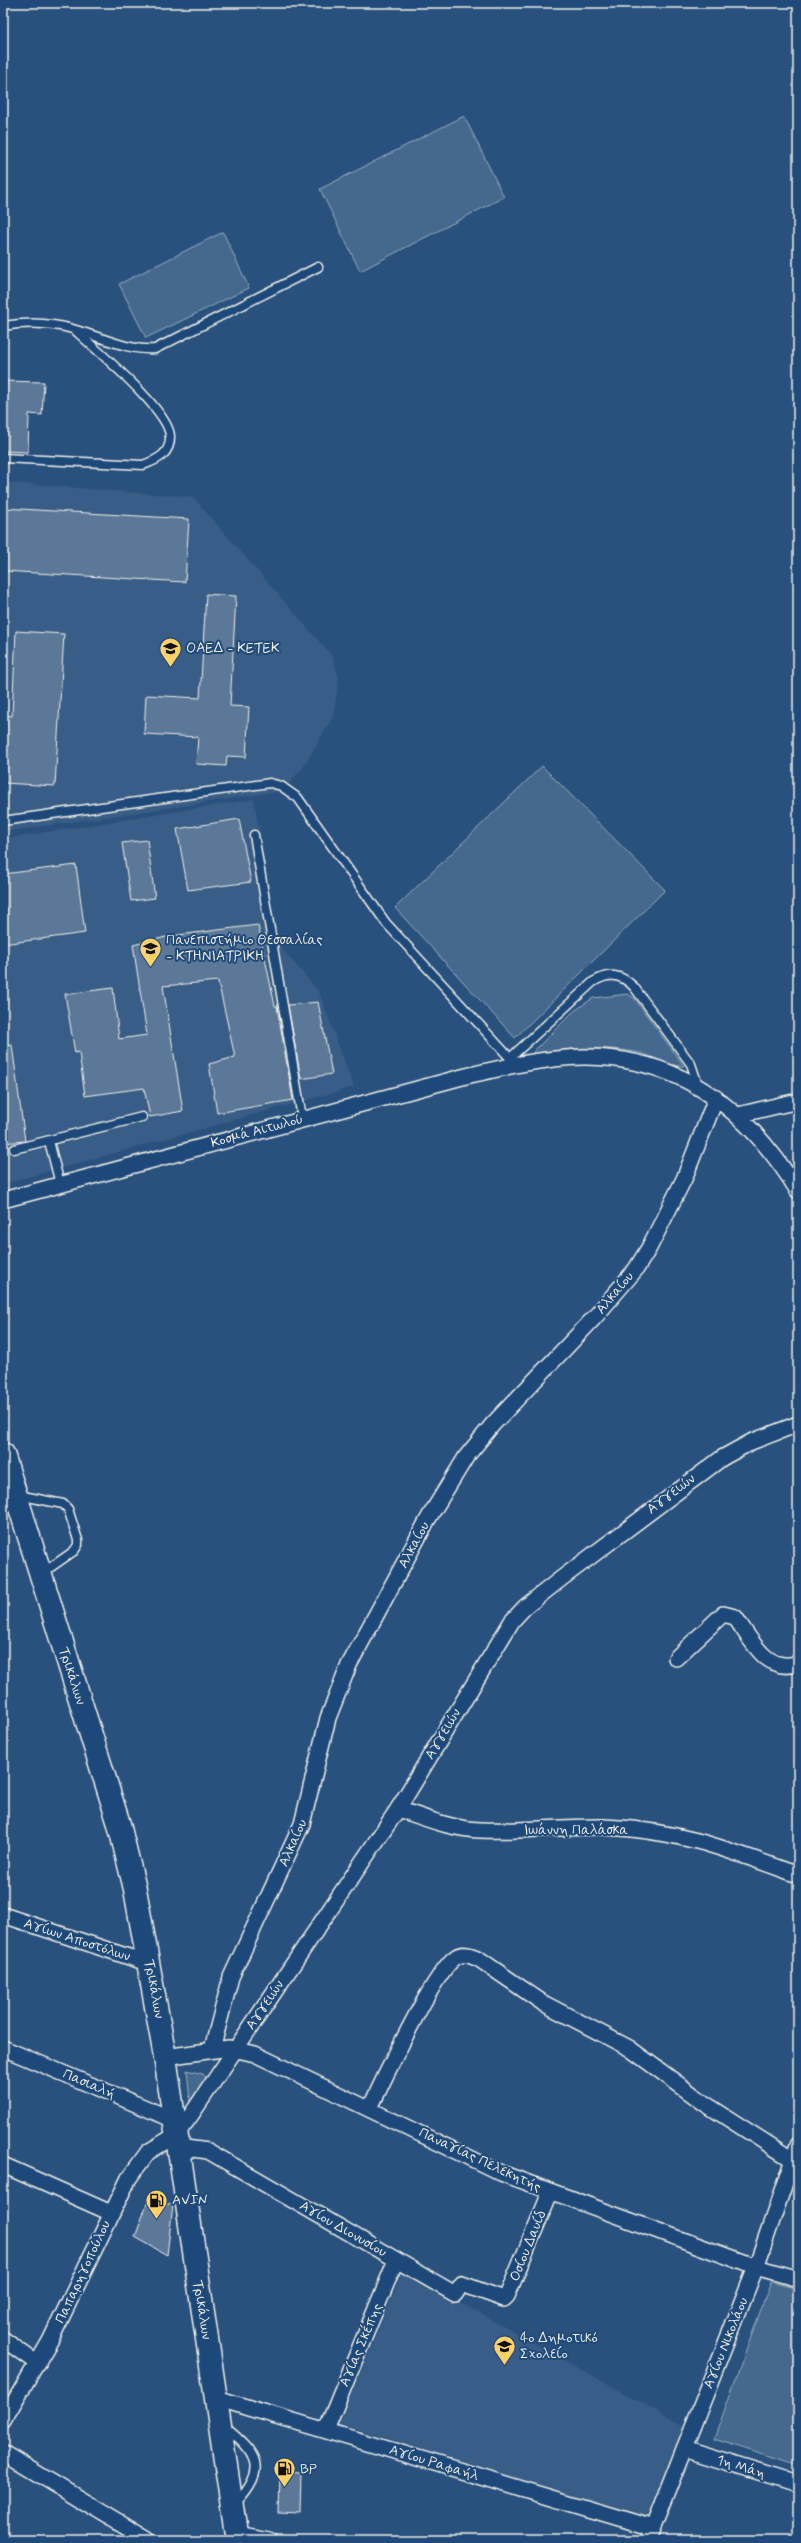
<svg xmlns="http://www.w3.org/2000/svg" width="801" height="2543" font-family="Mynerve,sans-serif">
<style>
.built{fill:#375d86}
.green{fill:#45688e;stroke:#9cacbb}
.building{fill:#5b7899;stroke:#f4f1e8}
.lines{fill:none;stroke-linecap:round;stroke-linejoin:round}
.service-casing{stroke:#f4f1e8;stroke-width:11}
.minor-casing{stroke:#f4f1e8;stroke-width:18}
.secondary-casing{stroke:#f4f1e8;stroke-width:25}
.service{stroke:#1f4a7a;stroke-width:8}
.minor{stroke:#1f4a7a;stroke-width:15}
.secondary{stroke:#1f4a7a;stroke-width:22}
.labels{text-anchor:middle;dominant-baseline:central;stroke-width:4;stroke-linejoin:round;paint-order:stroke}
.poi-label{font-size:14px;fill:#f4f1e8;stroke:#1f4a7a;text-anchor:start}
.street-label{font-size:14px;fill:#f4f1e8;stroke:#1f4a7a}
</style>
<rect width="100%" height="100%" fill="#28517e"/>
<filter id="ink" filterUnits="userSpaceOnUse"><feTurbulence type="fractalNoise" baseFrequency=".025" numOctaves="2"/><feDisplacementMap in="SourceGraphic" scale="8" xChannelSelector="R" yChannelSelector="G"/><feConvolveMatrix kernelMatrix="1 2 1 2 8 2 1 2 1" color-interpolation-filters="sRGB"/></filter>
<g filter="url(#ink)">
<g class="built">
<path d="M3,482L193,497L333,657L339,679L333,717L304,766L283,791L3,832Z"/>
<path d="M254,799L278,944L319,992L354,1087L3,1184V839Z"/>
<path d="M403,2271L684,2426L648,2518L339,2424Z"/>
</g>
<g class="green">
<path d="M464,116L504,197L360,271L320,189Z"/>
<path d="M223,232L249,288L146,338L119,284Z"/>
<path d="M542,766L665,890L515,1038L395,908Z"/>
<path d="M628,994L634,998L684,1066C675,1068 650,1056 640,1053C607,1046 567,1047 534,1054L533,1052L573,1012L593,998Z"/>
<path d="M187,2070L203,2074L207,2079L190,2101Z"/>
<path d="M771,2282L798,2289V2466L714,2439Z"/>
</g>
<g class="building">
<path d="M3,381L44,382L42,415L29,414L28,452L3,451Z"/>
<path d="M3,508L189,519L185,582L3,571Z"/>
<path d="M206,594L236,596L230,706L249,707L246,757L227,756L226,766L196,764L198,737L144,734L146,695L200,698Z"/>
<path d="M16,631L64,634L55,786L3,783V715L12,716Z"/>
<path d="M239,819L251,882L188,890L177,829Z"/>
<path d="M147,840L155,898L131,901L122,843Z"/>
<path d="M76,865L85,933L3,944V874Z"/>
<path d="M258,925L275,1006H277L293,1100L217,1113L209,1064L235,1057L218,981L163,986L183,1111L150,1117L144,1088L85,1096L79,1052L75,1053L65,994L113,988L119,1039L147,1035L133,945L170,936Z"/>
<path d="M318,1002L332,1074L301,1079L288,1005Z"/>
<path d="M12,1045L25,1141L3,1143V1046Z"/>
<path d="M148,2201L173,2205L167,2255L135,2237Z"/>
<path d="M280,2471L301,2472L300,2514L279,2513Z"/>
</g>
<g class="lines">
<defs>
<g id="service">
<path d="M3,326C27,322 53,323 76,330C101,337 129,351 155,349L318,267"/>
<path d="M3,458L143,465C157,460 171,454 170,436C169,410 96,350 76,331"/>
<path d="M3,821L270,783L281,786L298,798L386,923L510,1058"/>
<path d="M254,835L302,1118"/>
<path d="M511,1062L510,1058L593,982C609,972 621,974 634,987L691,1064L699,1088"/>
<path d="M49,1141L60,1184"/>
<path d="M14,1149L142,1117"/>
<path d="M18,1495L63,1504L68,1509L78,1540V1545L74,1551L41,1574"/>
<path d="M224,2426C258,2454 269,2468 235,2504"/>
</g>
<g id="minor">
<path d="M738,1115L798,1101"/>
<path d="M3,1200L466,1076C505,1067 543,1058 583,1057C680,1056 749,1111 798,1191"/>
<path d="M676,1658L723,1614L735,1617C750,1638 767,1675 798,1663"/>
<path d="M398,1809C425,1818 451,1829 480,1830C521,1832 563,1826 604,1827C679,1830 729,1850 798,1875"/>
<path d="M3,1915L150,1964"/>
<path d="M3,2048L174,2120"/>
<path d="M212,2049L231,1977L302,1824L328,1718L349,1665L428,1519L466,1457L493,1424L594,1318L636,1269L649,1248L684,1179L716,1098"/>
<path d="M165,2057L229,2048L255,2054L501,2173L756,2267L798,2279"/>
<path d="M370,2108C384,2079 434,1971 456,1957C463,1952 472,1956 479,1959L543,2003L629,2048L704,2103L793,2160"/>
<path d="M178,2147L208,2151L455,2294L462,2284L504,2299L507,2296L550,2193"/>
<path d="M3,2165L111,2213"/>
<path d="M3,2339L38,2364"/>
<path d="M216,2398L653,2528"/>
<path d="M3,2421L50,2341L129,2178L148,2152L176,2135L189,2118L398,1809L512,1621L525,1607L562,1578L722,1458L751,1442L798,1424"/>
<path d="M326,2430L396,2260"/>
<path d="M684,2449L798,2484"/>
<path d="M3,2453L148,2540"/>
<path d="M236,2534L269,2540"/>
<path d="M648,2540L756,2267L798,2145"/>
</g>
<path id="secondary" d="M3,1454L119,1824L135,1889L165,2057L237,2540"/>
</defs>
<use href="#service" class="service-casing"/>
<use href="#minor" class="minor-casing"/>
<use href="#secondary" class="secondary-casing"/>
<use href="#service" class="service"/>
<use href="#minor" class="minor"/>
<use href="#secondary" class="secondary"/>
</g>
</g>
<defs>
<symbol id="school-pin" viewBox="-11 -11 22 30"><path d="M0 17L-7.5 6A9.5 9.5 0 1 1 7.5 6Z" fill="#ffd166" stroke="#1f4a7a"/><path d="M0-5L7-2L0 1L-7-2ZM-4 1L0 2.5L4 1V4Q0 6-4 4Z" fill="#111"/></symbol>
<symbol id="university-pin" viewBox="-11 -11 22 30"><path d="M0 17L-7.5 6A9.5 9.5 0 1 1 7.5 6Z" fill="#ffd166" stroke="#1f4a7a"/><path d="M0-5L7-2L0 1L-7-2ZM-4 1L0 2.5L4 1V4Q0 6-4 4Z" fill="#111"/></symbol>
<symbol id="fuel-pin" viewBox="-11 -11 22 30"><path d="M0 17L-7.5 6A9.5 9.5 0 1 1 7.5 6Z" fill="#ffd166" stroke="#1f4a7a"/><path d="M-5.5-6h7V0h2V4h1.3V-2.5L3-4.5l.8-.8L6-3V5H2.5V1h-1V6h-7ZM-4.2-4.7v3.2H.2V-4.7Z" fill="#111"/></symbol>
</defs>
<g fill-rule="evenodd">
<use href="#school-pin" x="158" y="636" width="25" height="34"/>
<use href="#university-pin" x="138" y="936" width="25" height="34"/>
<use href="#fuel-pin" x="144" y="2188" width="25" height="34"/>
<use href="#school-pin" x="492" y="2334" width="25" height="34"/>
<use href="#fuel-pin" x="272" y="2456" width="25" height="34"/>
</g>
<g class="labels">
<g class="poi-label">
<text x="186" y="648">ΟΑΕΔ - ΚΕΤΕΚ</text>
<text x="166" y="940">Πανεπιστήμιο Θεσσαλίας<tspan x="166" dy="16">- ΚΤΗΝΙΑΤΡΙΚΗ</tspan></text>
<text x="172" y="2200">AVIN</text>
<text x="520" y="2338">4ο Δημοτικό<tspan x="520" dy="16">Σχολείο</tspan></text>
<text x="300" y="2469">BP</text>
</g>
<g class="street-label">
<text transform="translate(257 1131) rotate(-15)">Κοσμά Αιτωλού</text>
<text transform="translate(615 1293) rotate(-50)">Αλκαίου</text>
<text transform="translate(671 1494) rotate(-37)">Αγγειών</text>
<text transform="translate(414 1545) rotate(-62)">Αλκαίου</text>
<text transform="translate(72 1676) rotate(72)">Τρικάλων</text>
<text transform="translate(443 1734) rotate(-59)">Αγγειών</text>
<text x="576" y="1830">Ιωάννη Παλάσκα</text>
<text transform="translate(293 1843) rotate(-66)">Αλκαίου</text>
<text transform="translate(77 1940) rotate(18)">Αγίων Αποστόλων</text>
<text transform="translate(154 1989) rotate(80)">Τρικάλων</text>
<text transform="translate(265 2005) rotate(-56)">Αγγειών</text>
<text transform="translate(89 2084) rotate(23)">Πασιαλή</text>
<text transform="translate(480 2160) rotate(25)">Παναγίας Πελεκητής</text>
<text transform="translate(343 2229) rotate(30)">Αγίου Διονυσίου</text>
<text transform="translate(528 2246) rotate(-68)">Οσίου Δαυίδ</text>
<text transform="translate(83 2272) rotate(-65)">Παπαρηγοπούλου</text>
<text transform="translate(202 2310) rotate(81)">Τρικάλων</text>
<text transform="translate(726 2343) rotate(-68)">Αγίου Νικολάου</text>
<text transform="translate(361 2345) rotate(-67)">Αγίας Σκέπης</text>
<text transform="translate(434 2463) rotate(17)">Αγίου Ραφαήλ</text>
<text transform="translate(741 2467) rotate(17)">1η Μάη</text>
</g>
</g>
<rect width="801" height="2543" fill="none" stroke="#1f4a7a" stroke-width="16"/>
<rect x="8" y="8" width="785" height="2527" fill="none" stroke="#f4f1e8" stroke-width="1.5" filter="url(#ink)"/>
</svg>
